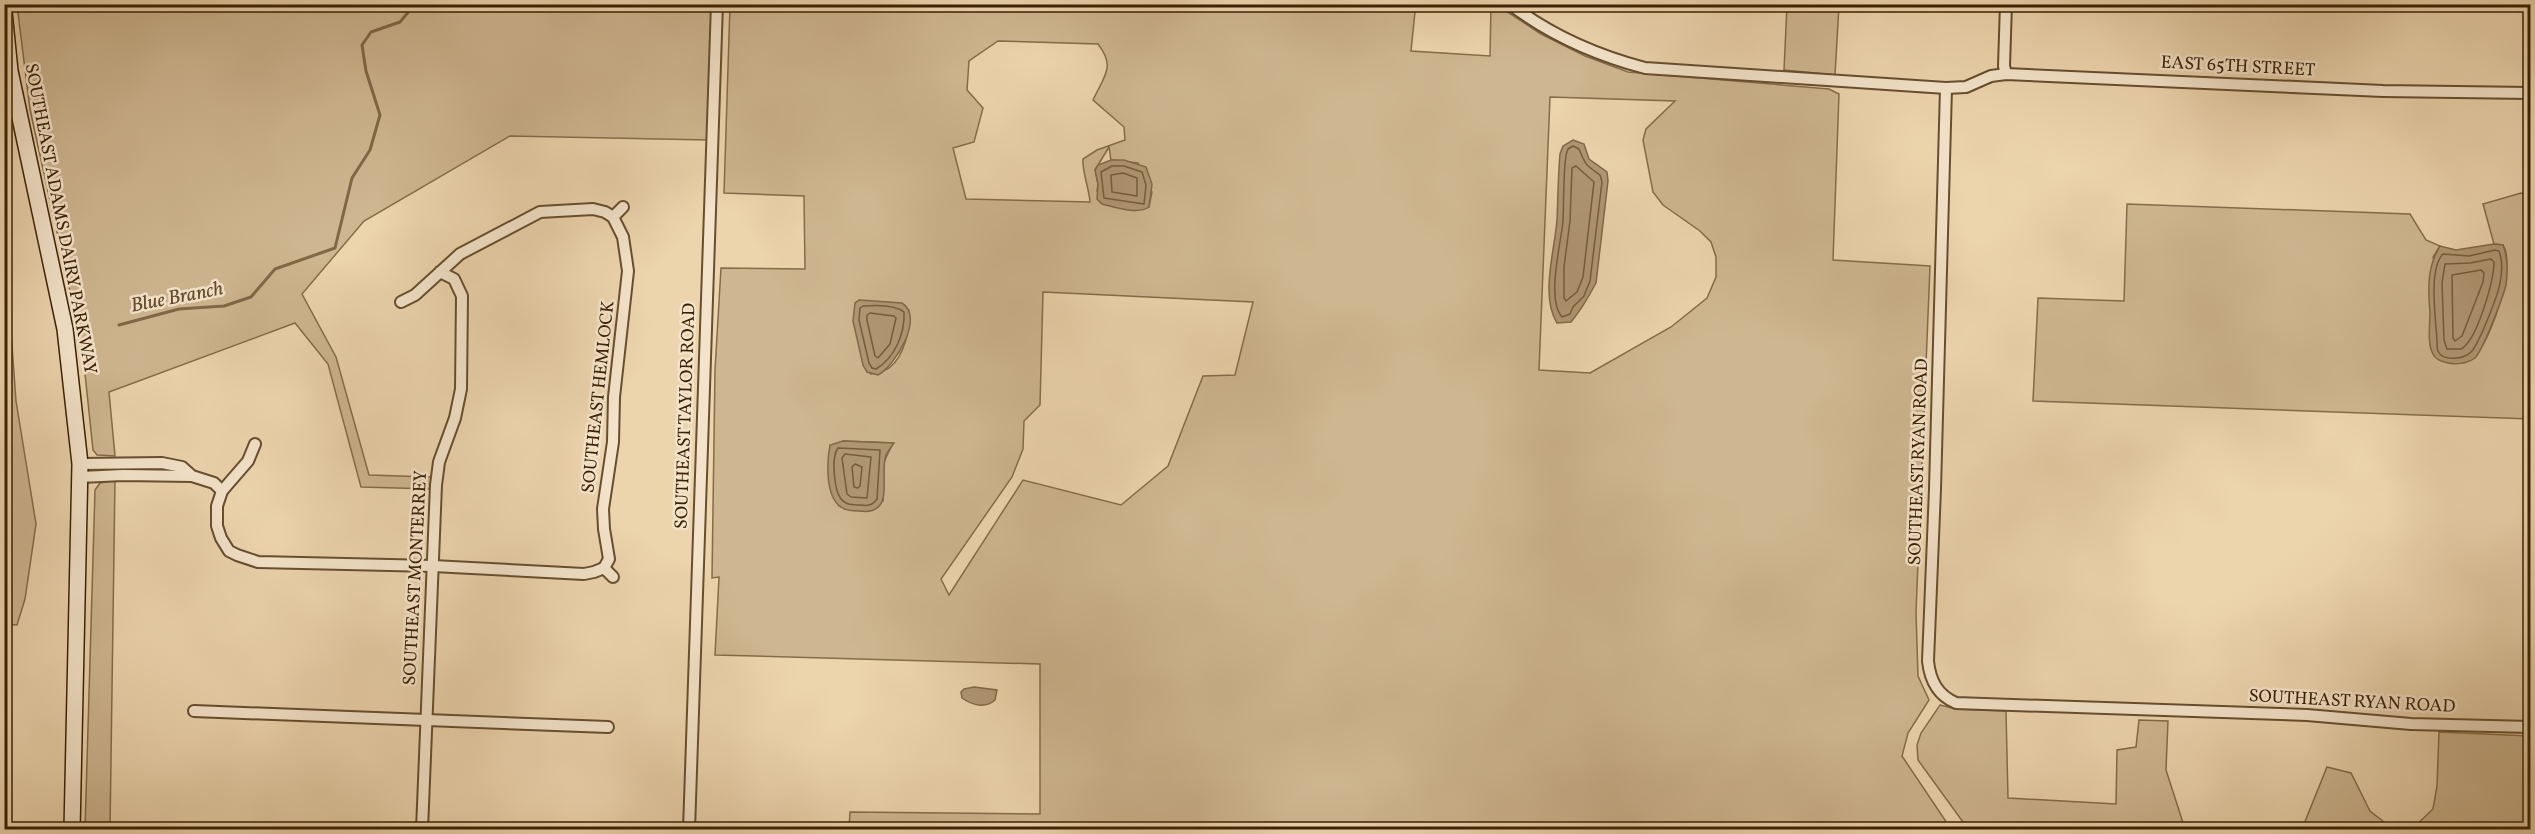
<svg xmlns="http://www.w3.org/2000/svg" width="2535" height="834" font-family="Vollkorn,serif">
<style>
.green{fill:#ceb690;stroke:#846c4a;stroke-width:1.5;fill-rule:evenodd}
.water{fill:#b09774;stroke:#816847;stroke-width:1.5}
.lines{fill:none;stroke-linecap:round;stroke-linejoin:round}
.shore{stroke:#765c3c;stroke-width:1.5}
.stream{stroke:#816847;stroke-width:3}
.minor-casing{stroke:#674e2e;stroke-width:14}
.secondary-casing{stroke:#3b2104;stroke-width:18}
.minor{stroke:#f3e3ca;stroke-width:10}
.secondary{stroke:#f3e3ca;stroke-width:15}
.labels{text-anchor:middle;dominant-baseline:central;stroke-width:5;stroke-linejoin:round;paint-order:stroke}
.street-label{font-size:18px;fill:#3b2104;stroke:#f3e3ca}
.water-label{font-size:20px;font-style:italic;fill:#644a2b;stroke:#f3e3ca}
</style>
<rect width="100%" height="100%" fill="#ecd4ad"/>
<filter id="stains"><feTurbulence type="fractalNoise" baseFrequency=".00333" numOctaves="4"/><feColorMatrix values="0 0 0 0 .2 0 0 0 0 .09 0 0 0 0 .02 0 0 0 .5 -.17"/></filter>
<radialGradient id="worn" r=".72"><stop offset=".6" stop-color="#630" stop-opacity="0"/><stop offset="1" stop-color="#630" stop-opacity=".3"/></radialGradient>
<g class="green">
<path d="M958,4L1424,5L1415,12L1411,51L1490,56L1491,5H1497L1541,34L1585,56L1628,72L1829,89L1839,94L1833,260L1930,266L1916,612L1918,676L1929,700L1908,733L1902,756L1951,829H849L850,812L1040,814V664L715,655L719,577L712,578L715,370L721,268L805,269L804,196L724,193L730,5ZM998,41L1098,44C1116,67 1104,76 1093,100L1124,127L1125,140L1097,150L1083,159C1082,173 1089,187 1090,202L966,199L953,148L974,142L983,108L967,90L969,61ZM1550,97L1675,101L1646,129L1643,140L1653,192L1663,205L1700,231L1711,242L1716,257V277L1707,298L1671,327L1590,373L1539,370ZM1109,147L1111,160L1138,163L1152,192L1149,207L1135,210L1111,206L1097,191L1098,184L1095,170ZM1043,292L1253,302L1235,375L1203,376L1168,466L1121,505L1023,480L949,595L941,579L1012,477L1023,449L1024,421L1040,405ZM909,311C911,328 904,357 889,368C884,371 876,372 871,374L863,365ZM843,441L893,443L884,462L883,501L839,506L832,493Z"/>
<path d="M17,5H711L708,140L510,136L364,221L302,294L336,357L369,475L431,477L432,489L361,487L328,364L295,323L109,392L115,456L97,455L93,450L82,345L30,110Z"/>
<path d="M1787,5H1839L1835,75L1784,70Z"/>
<path d="M2521,193L2530,197V419L2033,401L2038,298L2124,301L2127,204L2410,214L2426,240L2440,246L2433,257L2464,363C2468,361 2473,359 2476,355C2492,337 2516,266 2503,245L2494,244L2483,204Z"/>
<path d="M5,330L11,332L16,401L36,524L25,599L17,625L4,624Z"/>
<path d="M115,480L110,829L85,830L95,490L100,483Z"/>
<path d="M1940,705L1956,709L2006,711L2008,798L2116,804L2117,750L2136,747L2139,720L2168,721L2166,770L2185,829H1968L1918,760L1917,745L1921,733Z"/>
<path d="M2439,732L2530,736V829H2412L2433,809L2437,786Z"/>
<path d="M2327,767L2351,773L2370,811L2393,829H2302Z"/>
</g>
<g class="water">
<path d="M1573,140L1584,144L1589,159L1607,172L1608,181L1596,283C1588,298 1581,310 1571,322L1557,323C1540,296 1555,249 1557,220C1558,198 1558,176 1560,154L1563,146Z"/>
<path d="M1111,160H1124L1146,167L1152,184L1149,207C1138,215 1115,207 1102,204L1097,199L1098,184L1095,170L1098,165Z"/>
<path d="M2494,244L2503,245C2508,258 2508,271 2506,285C2503,297 2483,350 2475,358C2468,363 2456,365 2448,363C2443,362 2435,359 2433,354C2427,344 2430,324 2430,313C2428,289 2427,267 2440,246L2456,250Z"/>
<path d="M859,300L902,303C925,317 895,366 878,375L867,372L863,365L853,321L855,303Z"/>
<path d="M843,441L894,443C891,447 888,451 886,455C881,468 888,496 880,505C875,512 866,512 859,511C853,511 846,511 841,507C825,497 827,461 830,445Z"/>
<path d="M974,687L997,690L995,700C985,709 972,705 962,698L961,692L964,689Z"/>
</g>
<g class="lines">
<g class="shore">
<path d="M1573,146L1579,149C1586,166 1586,165 1600,175L1602,182L1590,281L1584,296L1573,307L1570,314L1562,317C1546,299 1561,244 1563,221C1564,199 1563,177 1566,155L1568,149Z"/>
<path d="M1112,166H1124L1142,172L1146,185L1144,204L1104,198L1101,172Z"/>
<path d="M1576,166L1594,182L1583,277L1577,292L1566,301L1564,298V267L1570,221L1572,168Z"/>
<path d="M1123,173L1137,178V196L1112,192L1111,175Z"/>
<path d="M2495,250L2499,251C2503,261 2502,273 2500,283C2498,295 2479,344 2471,352C2464,359 2443,362 2438,351C2437,348 2437,344 2437,341C2436,320 2428,269 2443,254L2469,256Z"/>
<path d="M2491,259L2494,262C2494,280 2477,341 2461,349H2447L2444,340L2442,283L2445,264L2470,263Z"/>
<path d="M2481,270L2484,273L2483,282L2462,336L2455,341L2453,338L2452,275Z"/>
<path d="M863,306C875,305 894,304 904,312C905,333 895,358 876,369L872,368L869,363L859,320L860,308Z"/>
<path d="M870,313L894,316L896,318L890,344L878,358L875,356L867,320V315Z"/>
<path d="M838,448L880,450L877,499C872,506 867,506 860,505C853,505 846,505 841,499C834,490 831,457 838,448Z"/>
<path d="M845,454L871,457L867,498L851,497L847,494L842,458Z"/>
<path d="M855,464L862,467L860,486L858,488L854,487L852,467Z"/>
</g>
<g class="stream">
<path d="M119,325L179,309L224,306L251,297L275,269L335,248L352,178L370,150L380,115L366,71L362,45L371,32L400,22L415,4"/>
<path d="M4,356L8,355"/>
</g>
<defs>
<g id="minor">
<path d="M1510,4C1550,35 1596,55 1645,68L1946,88L1966,87L1991,76L2006,74L2383,91L2530,93"/>
<path d="M2006,74L2004,66L2006,4"/>
<path d="M1946,88L1935,489L1928,661C1930,680 1937,695 1956,703L2307,715L2411,724L2530,727"/>
<path d="M613,217L623,207"/>
<path d="M401,302L415,295L460,254L540,212L593,209L605,212L613,217"/>
<path d="M255,444L248,461L222,491L217,506V526L221,538L229,551L237,555L258,562L433,566L584,574L594,572L604,568"/>
<path d="M80,464L162,463L182,467L192,476L214,483L222,491"/>
<path d="M81,477L123,475L192,476"/>
<path d="M604,568L609,559L604,529L603,509L613,442L614,397L628,271L623,237L613,217"/>
<path d="M604,568L613,577"/>
<path d="M194,711L608,727"/>
<path d="M422,830L436,485L439,462L455,418L461,389L462,296L454,279L440,272"/>
<path d="M689,830L717,4"/>
</g>
<path id="secondary" d="M4,12L10,71L65,329L80,464L72,830"/>
</defs>
<use href="#minor" class="minor-casing"/>
<use href="#secondary" class="secondary-casing"/>
<use href="#minor" class="minor"/>
<use href="#secondary" class="secondary"/>
</g>
<g class="labels">
<g class="street-label">
<text transform="translate(2238 67) rotate(3)">EAST 65TH STREET</text>
<text transform="translate(60 219) rotate(79)">SOUTHEAST ADAMS DAIRY PARKWAY</text>
<text transform="translate(599 397) rotate(-84)">SOUTHEAST HEMLOCK</text>
<text transform="translate(686 416) rotate(-88)">SOUTHEAST TAYLOR ROAD</text>
<text transform="translate(1919 462) rotate(-88)">SOUTHEAST RYAN ROAD</text>
<text transform="translate(416 578) rotate(-87)">SOUTHEAST MONTERREY</text>
<text transform="translate(2352 702) rotate(3)">SOUTHEAST RYAN ROAD</text>
</g>
<g class="water-label">
<text transform="translate(177 298) rotate(-11)">Blue Branch</text>
</g>
</g>
<rect width="2535" height="834" fill="none" stroke="#ecd4ad" stroke-width="24"/>
<rect x="6" y="6" width="2523" height="822" fill="none" stroke="#3b2104" stroke-width="3"/>
<rect x="12" y="12" width="2511" height="810" fill="none" stroke="#3b2104" stroke-width="1.5"/>
<rect width="100%" height="100%" filter="url(#stains)"/>
<rect width="100%" height="100%" fill="url(#worn)"/>
</svg>
